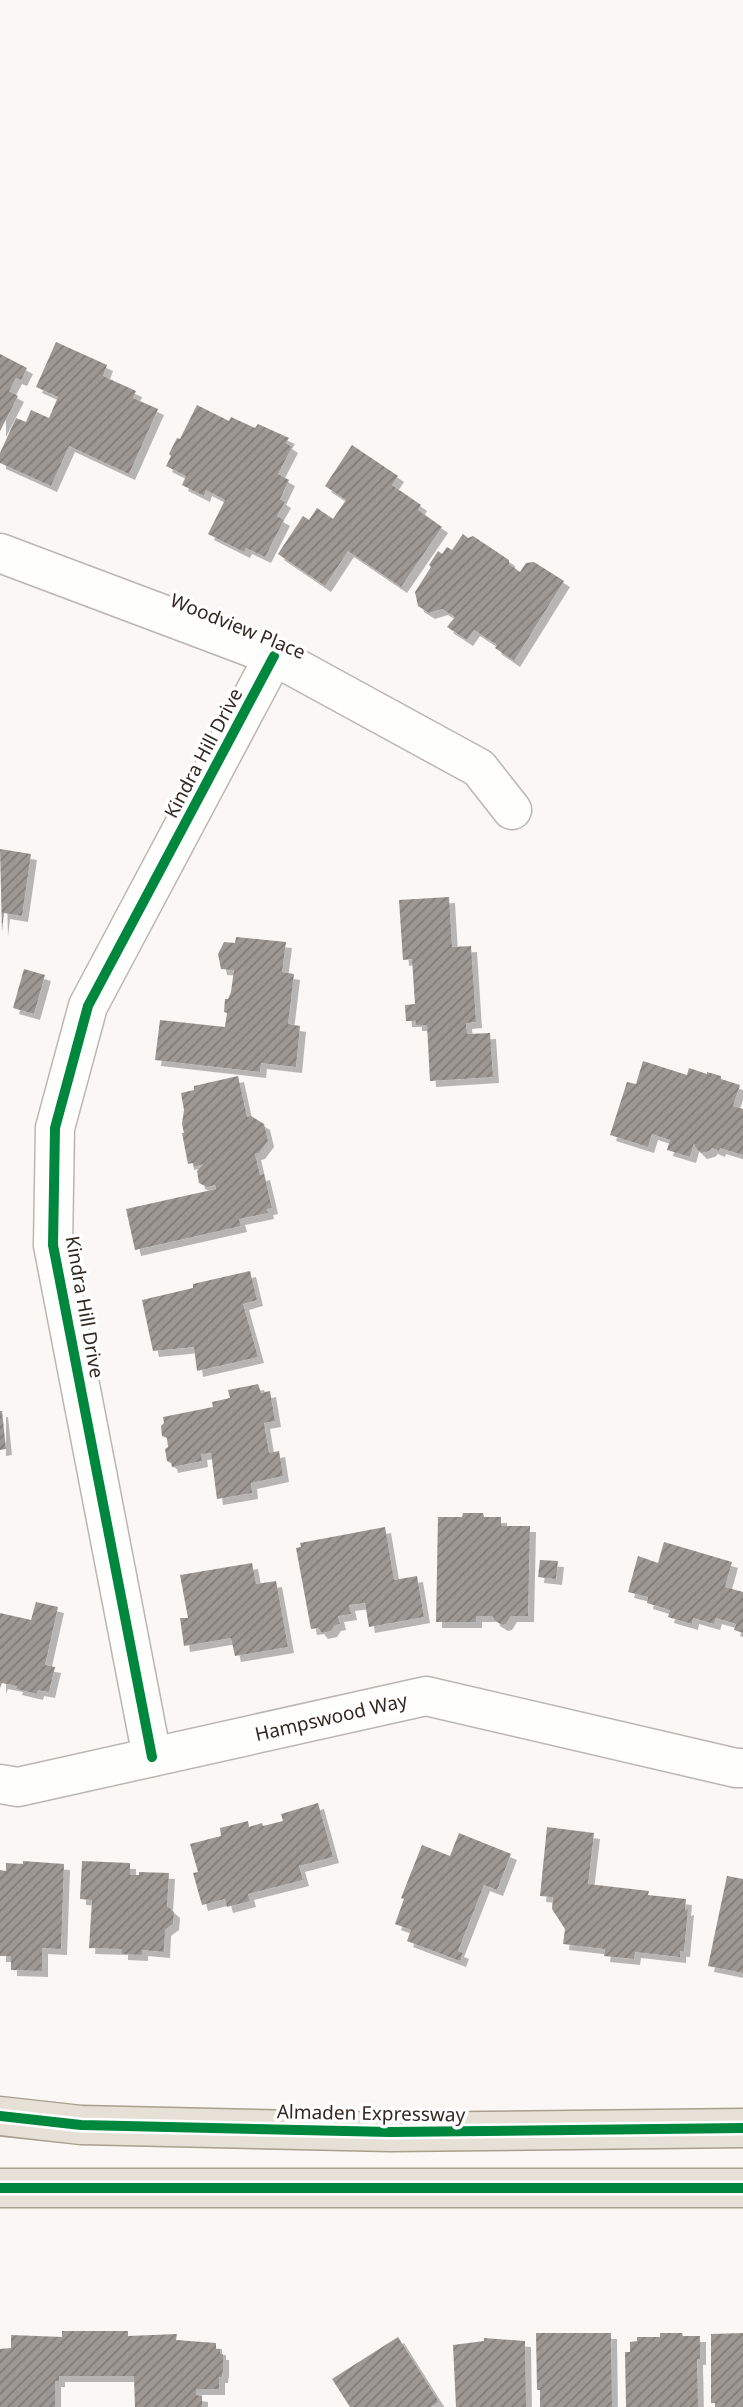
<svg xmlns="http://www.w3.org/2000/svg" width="743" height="2407" font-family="'Noto Sans',sans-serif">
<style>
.building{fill:url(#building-hatch);filter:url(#shadow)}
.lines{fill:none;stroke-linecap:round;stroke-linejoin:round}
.street-casing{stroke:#bcb6b1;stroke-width:41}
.primary-casing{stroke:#a99f8e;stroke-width:41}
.street{stroke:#fefefd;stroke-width:38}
.primary{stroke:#e6e0d7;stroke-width:38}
.cycleway-casing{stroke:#fff;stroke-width:15}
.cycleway{stroke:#00873e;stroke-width:10}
.labels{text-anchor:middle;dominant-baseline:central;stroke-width:7;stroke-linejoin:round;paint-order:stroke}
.street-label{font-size:19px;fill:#342922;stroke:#fff}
</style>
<defs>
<pattern id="building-hatch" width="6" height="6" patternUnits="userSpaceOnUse" patternTransform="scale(1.75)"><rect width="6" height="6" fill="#9e9894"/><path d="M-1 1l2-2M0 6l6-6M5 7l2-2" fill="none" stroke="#827c78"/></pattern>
<filter id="shadow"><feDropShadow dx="6" dy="6" stdDeviation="0" flood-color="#0004"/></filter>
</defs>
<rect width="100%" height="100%" fill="#faf7f4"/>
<g class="building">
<path d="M56,342L107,365L103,376L136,391L133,398L158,409L129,474L69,446L51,486L0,463V453L16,418L26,422L31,410L49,418L58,397L36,387Z"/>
<path d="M0,354L27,368L21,380L16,378L9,391L18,396L0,431Z"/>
<path d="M197,405L229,421L231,417L255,428L258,424L289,438L286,443L292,447L278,474L289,480L280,499L285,502L277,516L284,520L265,557L246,548L244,552L208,534L225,500L206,490L204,496L182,485L186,476L166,466L171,456L169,454L177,438L180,439Z"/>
<path d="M352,445L398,476L392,485L421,505L418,510L442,527L401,587L348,551L325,586L278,554L303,516L309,520L317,508L333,519L346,500L325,486Z"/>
<path d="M463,534L468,538L473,536L509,560V564L520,572L526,563L534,562L564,581L514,661L495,648L497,645L474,630L467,640L447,627L455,617L442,609L429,613L418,606L415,592L431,567L429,565L438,551L442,554L447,547L452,550Z"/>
<path d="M0,849L31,854L22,916L4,913L2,931Z"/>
<path d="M449,897L452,947L471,946L476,1022L466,1023L467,1034L490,1033L493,1077L430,1081L427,1025H416V1021H406L405,1005L415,1004L412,959L403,960L399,900Z"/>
<path d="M236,937L286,942L282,972L294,974L288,1024L300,1026L296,1067L261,1063L260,1072L155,1060L160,1020L225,1027L227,1013L224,1012L225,999H228L231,992L234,970L221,969L218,954L224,942L235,943Z"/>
<path d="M24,969L45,975L34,1014L13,1008Z"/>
<path d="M643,1061L687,1075L689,1068L707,1074V1072L721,1076V1079L740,1085L733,1106L743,1109V1155L720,1148L719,1151L712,1148L709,1151L701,1153L695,1147L694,1143L690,1157L667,1150L670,1140L652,1134L648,1147L610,1135L627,1082L636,1084Z"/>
<path d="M238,1076L247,1117L251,1116L264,1124L268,1141L259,1153L255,1154L260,1175L264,1174L272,1208L267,1209L268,1213L239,1219L241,1226L135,1250L126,1209L216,1189L215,1185L207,1187L199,1183L197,1171L203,1164L194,1167L193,1163L188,1164L182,1133H184L182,1124L184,1110L181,1093L194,1090V1086Z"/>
<path d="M250,1271L257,1300L243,1304L258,1357L197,1371L194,1347L153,1351L142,1300L193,1288V1284Z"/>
<path d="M258,1384L261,1393L270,1391L275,1421L264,1423L269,1453L279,1451L283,1476L251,1483L252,1493L217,1499L211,1453L201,1454L202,1461L172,1467L171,1463L167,1461L165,1449L168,1447L167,1438L162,1436L161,1426L164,1423L163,1417L213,1407L212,1402L230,1398L228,1390Z"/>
<path d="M0,1411H2L6,1449L0,1450Z"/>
<path d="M463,1513H483L484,1517H501V1526H530L528,1616H511L506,1624L502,1625L494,1620L493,1616H476V1622H436L438,1517H462Z"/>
<path d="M385,1527L394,1580L417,1576L424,1617L369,1627L365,1603L349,1605L351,1614L338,1616L340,1624L335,1625L331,1631L322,1633L318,1628L311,1629L296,1548L301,1547L300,1543Z"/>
<path d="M664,1542L732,1562L725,1587L743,1592V1633L734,1630L736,1624L716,1618L714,1624L693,1618L692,1624L668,1617L670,1610L647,1603L648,1597L628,1592L638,1556L658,1563Z"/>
<path d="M540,1560L558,1561L556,1579L538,1577Z"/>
<path d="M252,1563L256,1584L276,1581L288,1647L235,1656L231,1638L184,1646L180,1618H188L180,1575Z"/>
<path d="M36,1602L58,1607L45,1665L55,1667L49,1692L38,1690L37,1694L16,1689L17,1686L2,1683L0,1688V1613L31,1620Z"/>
<path d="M318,1803L333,1857L299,1866L303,1880L248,1894L250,1901L227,1907L225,1899L202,1905L193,1873L198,1872L190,1844L221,1836L220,1828L248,1821L249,1827L262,1823L263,1826L283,1821L281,1814Z"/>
<path d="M547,1827L594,1833L588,1884L649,1891L648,1895L686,1899L685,1910L688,1909L684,1951H680V1957L635,1952L634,1959L604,1956L605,1949L563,1944L565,1929L552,1909L553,1897L540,1896Z"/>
<path d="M459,1833L511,1854L497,1890L484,1885L458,1951L463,1953L460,1961L407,1941L411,1930L395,1924L404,1899L401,1898L422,1845L450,1856Z"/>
<path d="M23,1861L64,1864L61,1949L42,1948V1971L11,1970V1956H0V1870L6,1871V1863L23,1864Z"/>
<path d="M82,1861L130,1863V1875H139V1872L169,1873L167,1906L174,1912L173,1924L165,1930L164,1952L142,1950V1955L122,1954V1949L89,1948L92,1900L80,1899Z"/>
<path d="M727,1876L743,1879V1973L708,1966Z"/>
<path d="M62,2331H128V2336L177,2334L176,2340L216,2343V2349H220V2354H223V2369L222,2377H219V2389H196V2395L202,2396V2407H135L134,2376H59V2381H55V2407H0V2349L11,2348V2335L62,2337Z"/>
<path d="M536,2333H611L612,2407H540V2390H537Z"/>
<path d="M660,2333H682L683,2336H700V2359H697L698,2407H626L625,2352H630V2342L637,2341V2337H660Z"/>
<path d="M743,2333V2407H715V2403H711V2334Z"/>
<path d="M398,2337L439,2402L431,2407H350L332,2379Z"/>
<path d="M484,2338L525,2341L526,2407H456L453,2345L484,2341Z"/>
</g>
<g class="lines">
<defs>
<g id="street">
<path d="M0,553L274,656L479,768L512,810"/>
<path d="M152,1757L53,1245L55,1128L88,1006L274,656"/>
<path d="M0,1784L18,1787L426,1696L736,1768H743"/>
</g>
<g id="primary">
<path d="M0,2116L81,2125L390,2132L743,2128"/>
<path d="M0,2188H743"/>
</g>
</defs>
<use href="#street" class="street-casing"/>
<use href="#primary" class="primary-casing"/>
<use href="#street" class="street"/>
<use href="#primary" class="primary"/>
<defs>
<g id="cycleway">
<path d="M152,1757L53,1245L55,1128L88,1006L274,656"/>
<path d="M0,2116L81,2125L390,2132L743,2128"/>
<path d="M0,2188H743"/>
</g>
</defs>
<use href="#cycleway" class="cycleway-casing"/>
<use href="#cycleway" class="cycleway"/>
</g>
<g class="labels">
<g class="street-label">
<text transform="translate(238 626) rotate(22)">Woodview Place</text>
<text transform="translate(203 753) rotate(-62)">Kindra Hill Drive</text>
<text transform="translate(85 1307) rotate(80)">Kindra Hill Drive</text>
<text transform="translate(331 1717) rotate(-13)">Hampswood Way</text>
<text transform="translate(371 2113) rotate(1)">Almaden Expressway</text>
</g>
</g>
</svg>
